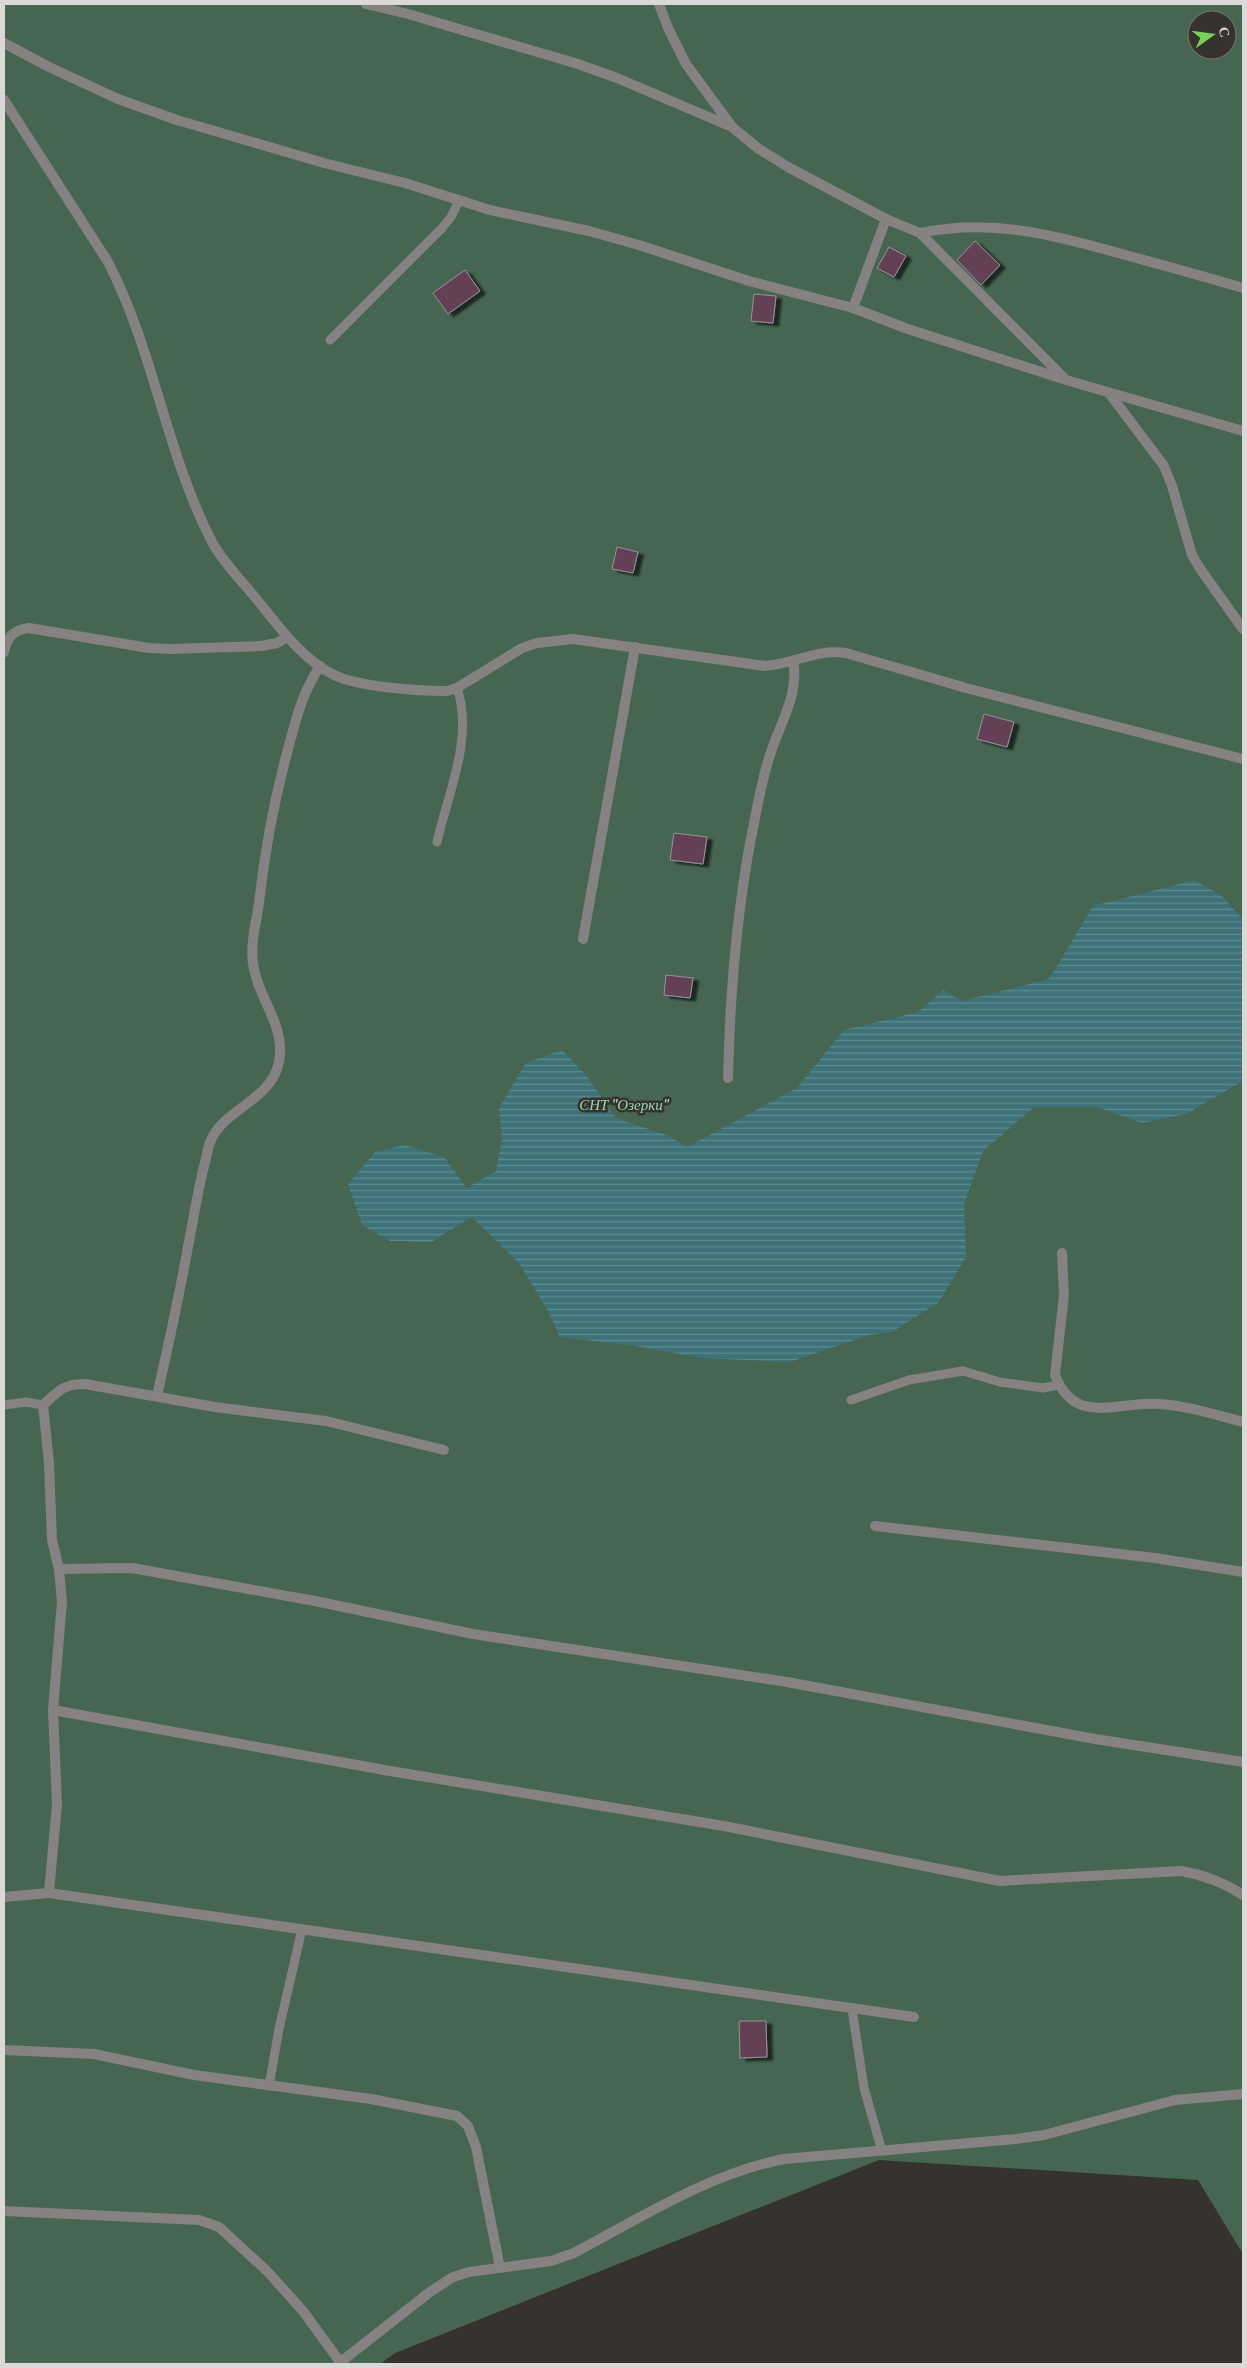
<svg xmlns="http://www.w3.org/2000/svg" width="1247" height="2368" font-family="'Crimson Pro',serif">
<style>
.green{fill:#466651;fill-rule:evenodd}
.water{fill:url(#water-rules)}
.building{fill:#634157;stroke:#989296;filter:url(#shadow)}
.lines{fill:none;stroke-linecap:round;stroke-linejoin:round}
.lane{stroke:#858281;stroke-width:9}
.street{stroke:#858281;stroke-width:10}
.labels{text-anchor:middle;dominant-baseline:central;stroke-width:5;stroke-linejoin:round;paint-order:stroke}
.park-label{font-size:15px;font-style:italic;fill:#97d7ad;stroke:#36332f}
</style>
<defs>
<pattern id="water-rules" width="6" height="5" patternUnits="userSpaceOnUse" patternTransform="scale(1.25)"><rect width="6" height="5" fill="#3c7278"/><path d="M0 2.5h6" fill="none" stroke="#618c91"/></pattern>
<filter id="shadow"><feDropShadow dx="5.5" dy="3" stdDeviation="1" flood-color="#0009"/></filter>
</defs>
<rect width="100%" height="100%" fill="#36332f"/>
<path class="green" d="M4,4H1243V2254L1198,2180L879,2160L395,2353L380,2364H4ZM1197,20H1227V50H1197Z"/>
<path class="water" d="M1195,880L1223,897L1243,920V1081L1186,1114L1142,1123L1097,1107H1034L983,1151L964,1204L966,1257L939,1302L892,1332L869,1335L790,1362L701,1358L636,1346L560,1337L548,1311L519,1263L472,1217L431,1242L390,1241L362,1225L348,1184L375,1152L405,1145L444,1157L467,1188L496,1171L502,1139L499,1108L526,1063L562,1050L586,1075L616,1118L669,1136L687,1147L797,1088L844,1030L918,1012L943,990L962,1001L1049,979L1093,906Z"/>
<g class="building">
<path d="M975,241L1000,265L981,285L957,260Z"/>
<path d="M889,247L906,256L894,277L877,268Z"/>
<path d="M465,270L480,291L448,314L433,293Z"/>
<path d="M754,294L776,296L773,323L751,321Z"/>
<path d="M617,547L638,552L633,573L612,569Z"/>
<path d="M984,714L1014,722L1007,747L977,739Z"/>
<path d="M674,833L707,837L703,864L670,860Z"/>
<path d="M666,975L693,978L690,998L664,995Z"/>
<path d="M739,2021H766L767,2057L740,2058Z"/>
</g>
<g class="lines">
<g class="lane">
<path d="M330,340L442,228L451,217L459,201"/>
<path d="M437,842C448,793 474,738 457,688"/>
<path d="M851,1400L909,1380L963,1371L1000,1382L1043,1388L1059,1385"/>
<path d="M4,1405L26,1402L43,1405"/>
<path d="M852,2009L864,2088L882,2151"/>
<path d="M269,2086L279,2029L302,1929"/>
</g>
<g class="street">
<path d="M366,4L408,14L578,64L617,78L732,127"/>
<path d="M659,4L668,28L686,64L733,128L759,149L788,167L886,219L920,233L1064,378"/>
<path d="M4,43L49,67L118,99L177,120L324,163L405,183L490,210L589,231L639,245L749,281L853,308L908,329L1066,380L1243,431"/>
<path d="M4,100L108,262C154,351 166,453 212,542C224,564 243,582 259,602C280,628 303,660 334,675C359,687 418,691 447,691L457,688L522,648L537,643L573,639L765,666C795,664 814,649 846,653L966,688L1243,759"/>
<path d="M920,233C994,218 1051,235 1122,254C1162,265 1203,276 1243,288"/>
<path d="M853,308L886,219"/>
<path d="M1109,393L1164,466L1172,486L1192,555L1201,570L1243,629"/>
<path d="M4,652C7,637 13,630 29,628L149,648L170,649L261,646L277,643L287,637"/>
<path d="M583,939L635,647"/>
<path d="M728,1078C730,991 737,904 755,818C759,797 763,776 770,755C779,725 800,694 793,661"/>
<path d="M1062,1253L1064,1295L1055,1375C1075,1428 1120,1400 1160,1404C1188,1406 1216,1415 1243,1422"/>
<path d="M157,1396C168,1347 179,1297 188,1247C193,1221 197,1196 203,1170C206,1161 207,1149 211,1140C225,1108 271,1101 279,1062C286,1027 260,1001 254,969C249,948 256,924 259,903C265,849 273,805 287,753C296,720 301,695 320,666"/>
<path d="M875,1526L1155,1558L1243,1572"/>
<path d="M59,1569L132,1568L315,1601L473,1634L787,1682L1095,1739L1243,1762"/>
<path d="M53,1710L390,1771L724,1826L1000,1881L1181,1871C1205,1875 1223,1882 1243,1895"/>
<path d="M49,1893L914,2017"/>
<path d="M4,1897L49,1893L57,1804L53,1710L62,1602L59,1569L52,1540L49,1463L43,1405C59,1391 63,1384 85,1384L215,1407L326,1421L444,1450"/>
<path d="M4,2050L94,2054L194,2075L371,2099L457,2116L468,2126L476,2147L500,2268"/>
<path d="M4,2211L199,2220L219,2227L267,2271L303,2311L340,2362"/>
<path d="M338,2364L430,2292L453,2277L469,2272L551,2261L574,2253C642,2217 708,2174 784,2159L1016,2139L1044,2135L1175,2100L1243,2094"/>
</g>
</g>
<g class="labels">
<g class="park-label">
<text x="624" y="1105">СНТ "Озерки"</text>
</g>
</g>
<rect width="1247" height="2368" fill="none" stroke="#dbd9d6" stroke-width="10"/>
<g transform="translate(1212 35) rotate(76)"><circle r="24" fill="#36332f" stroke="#787572"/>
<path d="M0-4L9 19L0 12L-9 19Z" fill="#77d259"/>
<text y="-8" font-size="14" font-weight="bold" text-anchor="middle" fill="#dbd9d6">С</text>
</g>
</svg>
